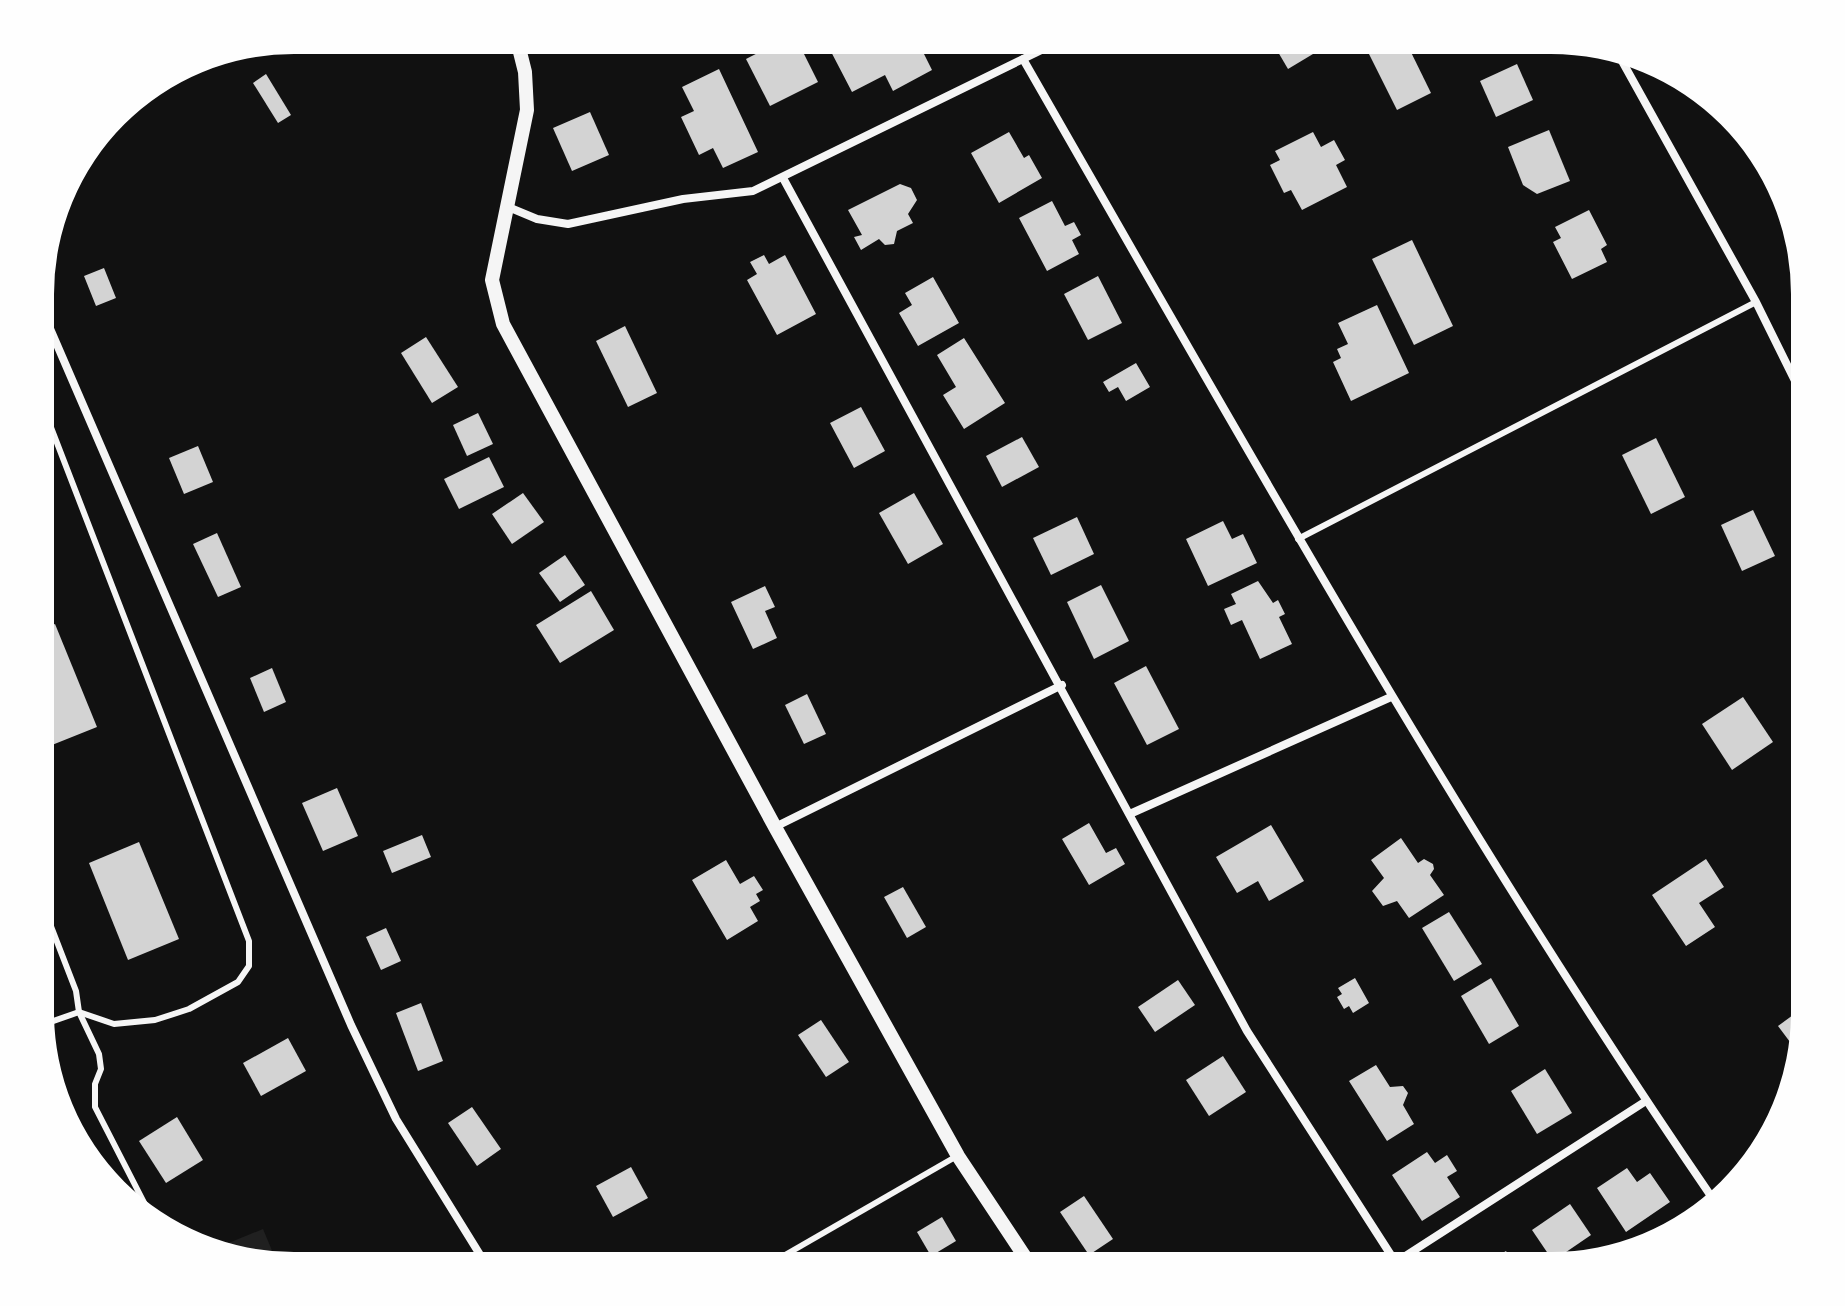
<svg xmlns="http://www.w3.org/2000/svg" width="1845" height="1306" font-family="'Open Sans',sans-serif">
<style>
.green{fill:#202020}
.building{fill:#d3d3d3}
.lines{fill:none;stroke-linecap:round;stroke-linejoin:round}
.service{stroke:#f5f5f5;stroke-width:6}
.minor{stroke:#f5f5f5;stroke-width:8}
.tertiary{stroke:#f5f5f5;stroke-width:14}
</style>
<rect width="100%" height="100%" fill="#111"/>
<path class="green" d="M263,1229L278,1265L209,1251Z"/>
<g class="building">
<path d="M783,40H797L818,82L770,106L746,59Z"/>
<path d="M830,40H917L932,70L893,91L885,75L852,92L826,42Z"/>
<path d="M1271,40H1305L1313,54L1288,69Z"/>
<path d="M1386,40H1405L1431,93L1397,110L1367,50Z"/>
<path d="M1517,64L1533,100L1496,117L1480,81Z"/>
<path d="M719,69L758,152L723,168L713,148L699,155L681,117L694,111L682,87Z"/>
<path d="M266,74L291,115L278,123L253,83Z"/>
<path d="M590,112L609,155L572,171L553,128Z"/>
<path d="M1549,130L1570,181L1537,194L1523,185L1508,147Z"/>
<path d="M1009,132L1024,158L1029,155L1042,178L999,203L971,153Z"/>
<path d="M1313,132L1321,147L1334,140L1345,160L1336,165L1347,187L1302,210L1291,190L1284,193L1270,165L1280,160L1275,151Z"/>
<path d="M900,184L911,188L917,200L908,214L913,223L897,231L894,244L885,245L879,239L861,250L854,237L862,235L848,210Z"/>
<path d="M1052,201L1065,226L1074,222L1081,235L1072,240L1079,254L1047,271L1019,218Z"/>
<path d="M1589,210L1607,245L1601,249L1607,262L1572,279L1553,242L1561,238L1555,227Z"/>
<path d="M1412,240L1453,326L1414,345L1372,259Z"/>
<path d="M764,255L769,264L785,255L816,314L777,335L747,280L757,274L750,262Z"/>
<path d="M104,268L116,298L96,306L84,276Z"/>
<path d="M1098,276L1122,323L1088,340L1064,294Z"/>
<path d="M933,277L959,323L918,346L899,313L912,305L905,293Z"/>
<path d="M1377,305L1409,373L1351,401L1333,362L1341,358L1337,349L1348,344L1338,323Z"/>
<path d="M625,326L657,393L628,407L596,341Z"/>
<path d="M426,337L458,387L432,403L401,353Z"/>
<path d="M964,338L1005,403L964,429L943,395L956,387L937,355Z"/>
<path d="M1136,363L1150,387L1126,401L1118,387L1109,392L1103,382Z"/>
<path d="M861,407L885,451L854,468L830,423Z"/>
<path d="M478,413L493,444L467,456L453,425Z"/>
<path d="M1022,437L1039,467L1002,487L986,456Z"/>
<path d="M1656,438L1685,497L1651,514L1622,455Z"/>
<path d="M198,446L213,482L184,494L169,458Z"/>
<path d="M489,457L504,487L459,509L444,479Z"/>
<path d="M523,493L544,522L512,544L492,514Z"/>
<path d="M914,493L943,544L908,564L879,513Z"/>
<path d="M1753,510L1775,556L1742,571L1721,525Z"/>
<path d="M1077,517L1094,554L1051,575L1033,538Z"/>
<path d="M1223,521L1232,539L1243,534L1257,563L1208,586L1186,539Z"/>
<path d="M217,533L241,587L218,597L193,544Z"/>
<path d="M565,555L585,585L560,602L539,573Z"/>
<path d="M1258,581L1273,603L1278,600L1285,614L1279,617L1292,644L1260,659L1242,620L1231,625L1224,609L1236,604L1231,594Z"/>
<path d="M1101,585L1129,641L1094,659L1067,602Z"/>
<path d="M765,586L775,607L765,611L777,638L753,649L731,602Z"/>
<path d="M591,591L614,630L560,663L536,625Z"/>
<path d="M55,624L97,727L42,749V629Z"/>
<path d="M1146,666L1179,729L1147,745L1114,683Z"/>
<path d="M272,668L286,702L264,712L250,678Z"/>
<path d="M807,694L826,734L804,744L785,705Z"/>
<path d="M1743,697L1773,742L1732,770L1702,724Z"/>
<path d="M337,788L358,836L323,851L302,803Z"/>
<path d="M1089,823L1106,853L1116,848L1125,864L1089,885L1062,839Z"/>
<path d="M1271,825L1304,881L1269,901L1258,881L1237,893L1216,857Z"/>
<path d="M422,835L431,857L392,873L383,851Z"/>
<path d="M1401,838L1418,863L1424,859L1433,864L1434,869L1430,875L1444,895L1409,918L1397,901L1383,906L1372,891L1384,878L1371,860Z"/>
<path d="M139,842L179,939L128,960L89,863Z"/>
<path d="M1706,859L1724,887L1699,903L1715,927L1686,946L1652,895Z"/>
<path d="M726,860L740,884L754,876L763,890L756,894L760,901L750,907L758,921L727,940L692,880Z"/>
<path d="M903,887L926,927L907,938L884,897Z"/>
<path d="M1449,912L1482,964L1454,981L1422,928Z"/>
<path d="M386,928L401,961L381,970L366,937Z"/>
<path d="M1355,978L1369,1003L1353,1013L1349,1006L1344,1009L1337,997L1342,994L1338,988Z"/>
<path d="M1491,978L1519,1026L1489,1044L1461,996Z"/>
<path d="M1178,980L1195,1005L1155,1032L1138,1007Z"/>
<path d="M421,1003L443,1061L418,1071L396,1013Z"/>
<path d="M1804,1007V1029L1799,1054L1778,1026Z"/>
<path d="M821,1020L849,1062L826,1077L798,1035Z"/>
<path d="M288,1038L306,1071L261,1096L243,1063Z"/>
<path d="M1223,1056L1246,1092L1209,1116L1186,1080Z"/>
<path d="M1376,1065L1390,1087L1403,1086L1408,1093L1403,1105L1414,1124L1387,1141L1349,1081Z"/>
<path d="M1545,1069L1572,1113L1537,1134L1511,1091Z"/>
<path d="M472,1107L501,1149L477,1166L448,1123Z"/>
<path d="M177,1117L203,1160L166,1183L139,1141Z"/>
<path d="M1427,1152L1435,1163L1447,1155L1457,1171L1447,1177L1460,1197L1422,1221L1392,1175Z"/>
<path d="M631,1167L648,1198L613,1217L596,1186Z"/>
<path d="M1627,1168L1637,1182L1650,1173L1670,1202L1626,1232L1597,1188Z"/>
<path d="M1084,1196L1113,1239L1089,1255L1060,1212Z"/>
<path d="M1570,1204L1591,1235L1553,1261L1532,1230Z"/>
<path d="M942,1217L956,1241L931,1256L917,1232Z"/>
<path d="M1506,1251L1515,1266H1480Z"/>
</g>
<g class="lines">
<g class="service">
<path d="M1298,539L1756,302"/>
<path d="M42,903L76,991L79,1012L99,1054L101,1069L95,1084V1107L154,1222"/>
<path d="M42,1025L79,1012L114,1024L155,1020L189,1009L238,982L249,966V941L42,404"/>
<path d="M766,1266L957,1156"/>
</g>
<g class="minor">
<path d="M1617,52L1756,302L1804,399"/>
<path d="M1023,59L1062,40"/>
<path d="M783,178L1247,1031L1398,1266"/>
<path d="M508,207L537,219L568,224L683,199L753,191L1023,59C1244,444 1462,833 1713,1199"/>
<path d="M42,310L351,1025L396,1119L487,1266"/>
<path d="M1132,813L1391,697"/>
<path d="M775,827L1062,685"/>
<path d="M1396,1262L1646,1101"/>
</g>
<path class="tertiary" d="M517,40L525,72L527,110L492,280L503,324L775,827L958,1156L1031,1266"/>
</g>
<path d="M0 0H1845V1306H0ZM294 54H1551A240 240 0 0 1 1791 294V1012A240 240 0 0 1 1551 1252H294A240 240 0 0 1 54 1012V294A240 240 0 0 1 294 54Z" fill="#fefefe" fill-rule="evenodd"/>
</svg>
